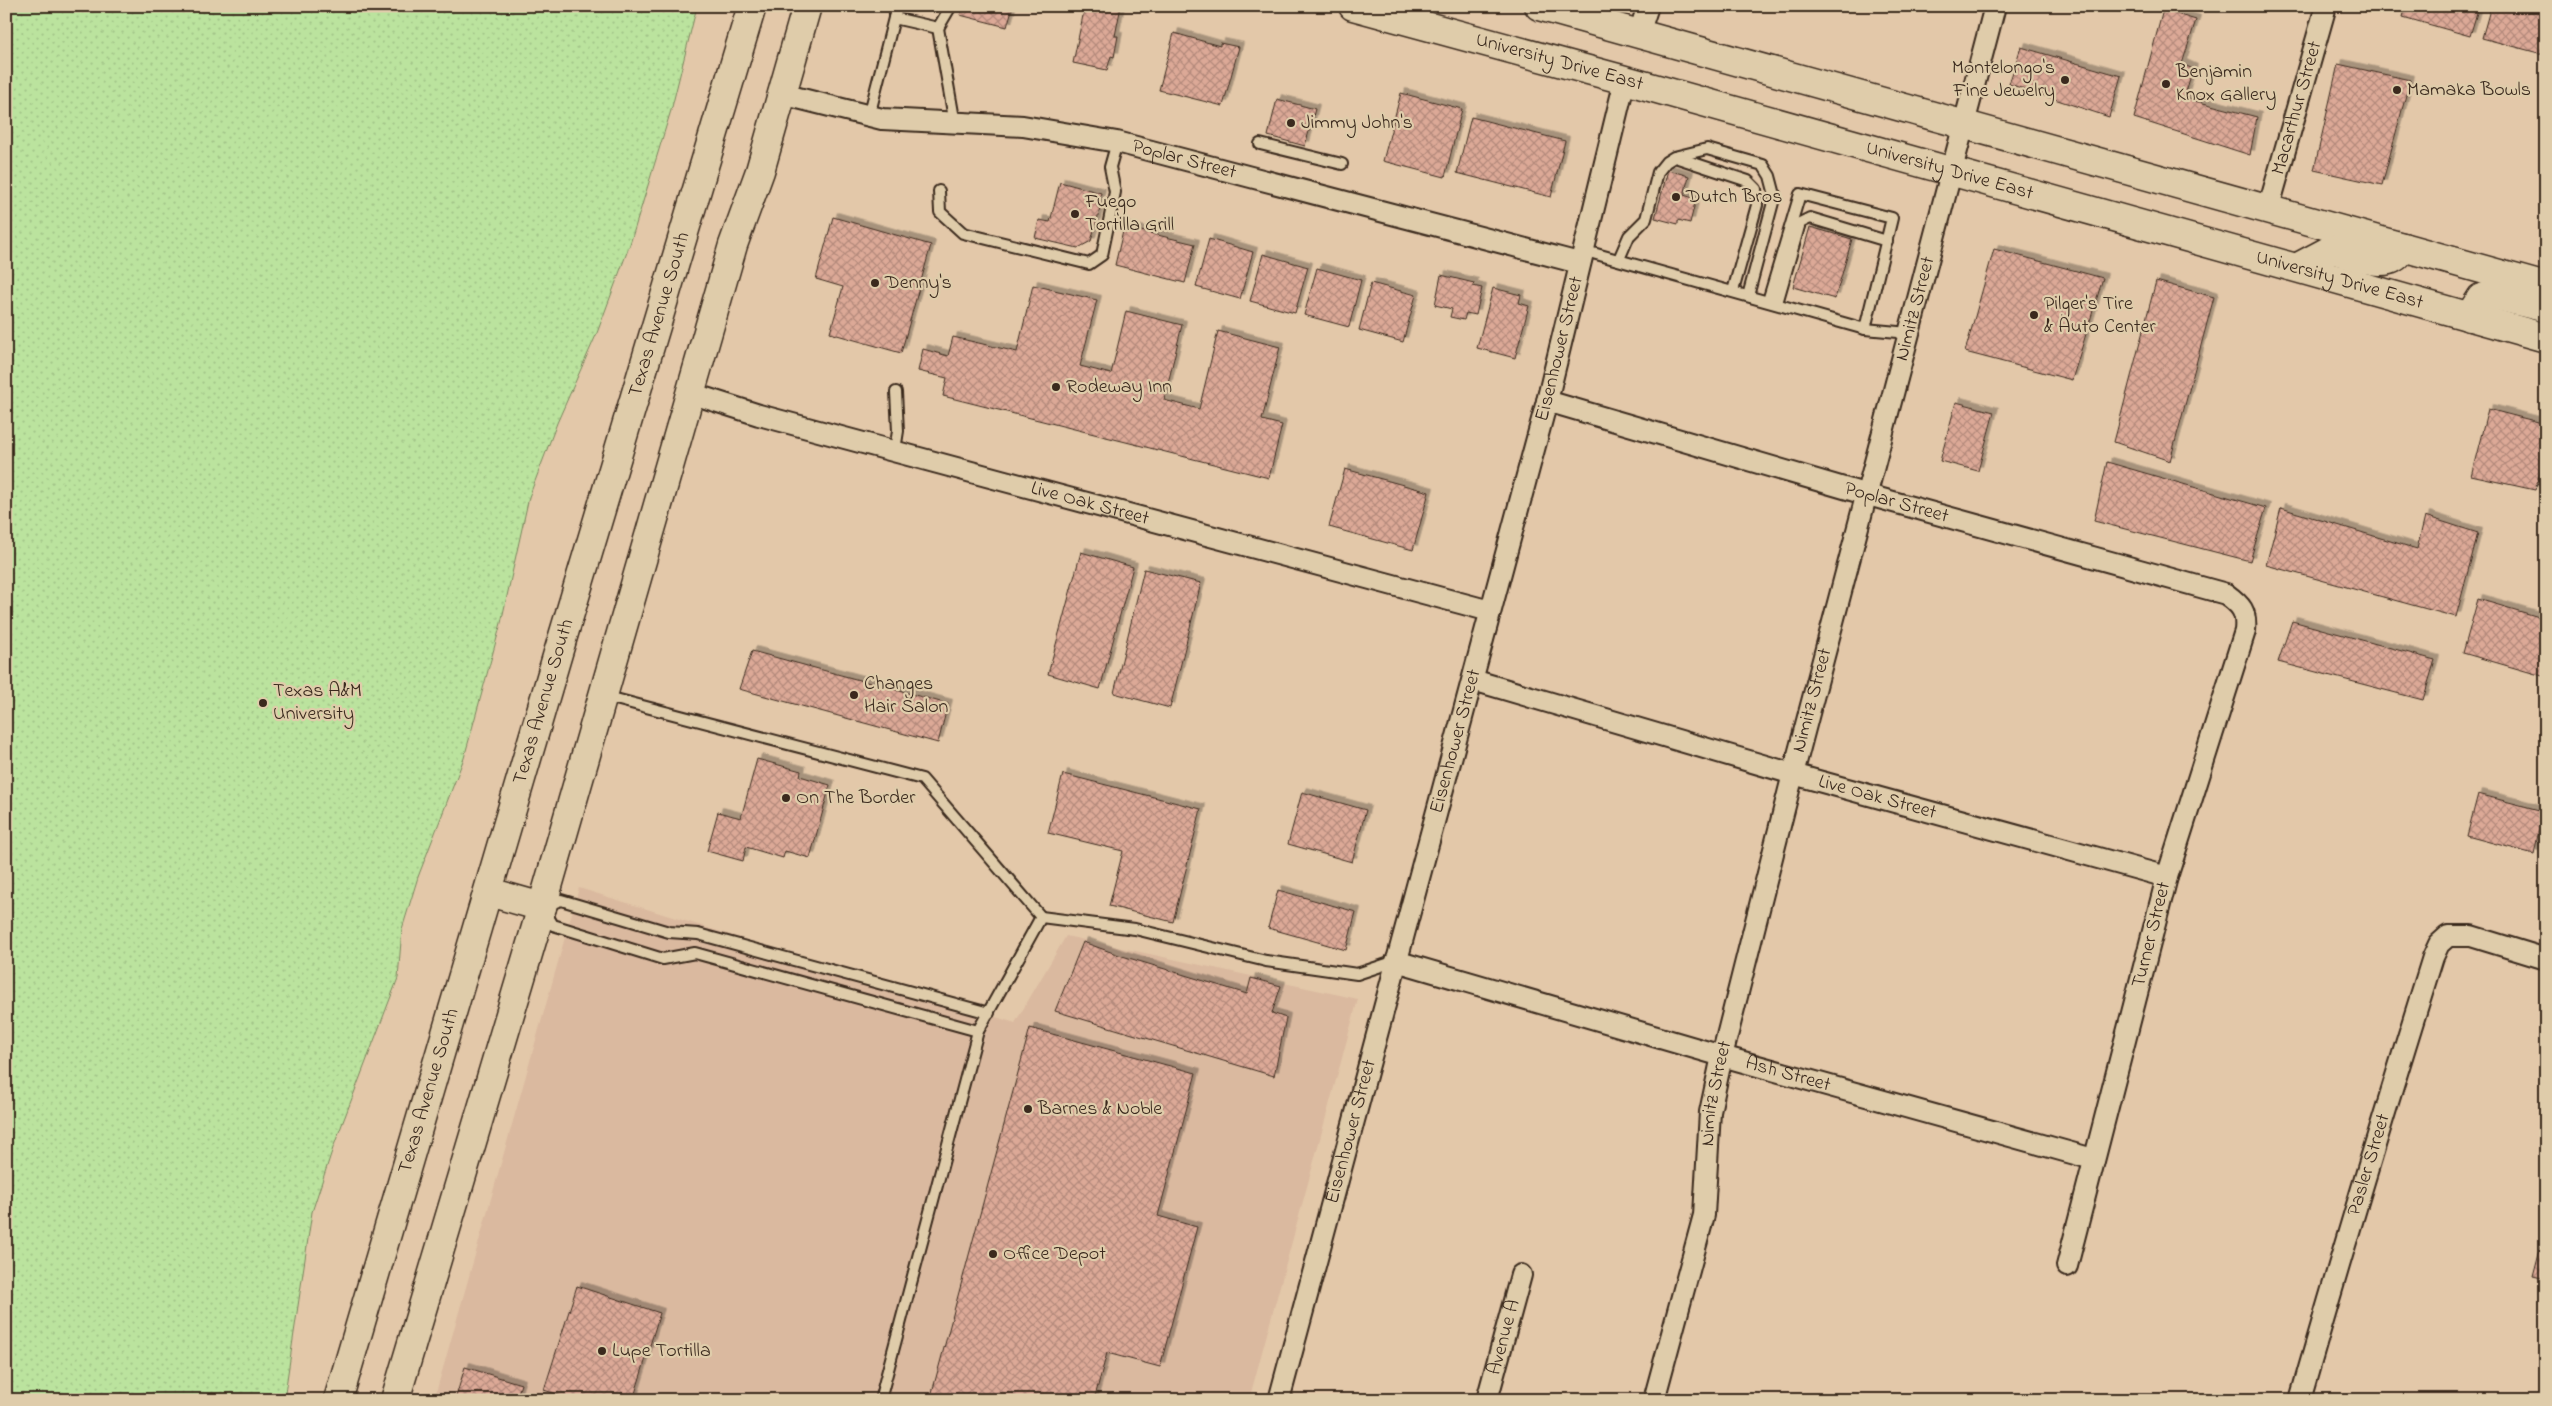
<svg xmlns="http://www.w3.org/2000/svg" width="2552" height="1406" font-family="'Indie Flower',sans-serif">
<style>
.built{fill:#dab99f}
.grass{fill:url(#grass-dots);stroke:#7b865e}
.building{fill:url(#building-cross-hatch);stroke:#3b2a1e;filter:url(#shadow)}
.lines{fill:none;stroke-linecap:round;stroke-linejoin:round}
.lane-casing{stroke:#3b2a1e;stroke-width:14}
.street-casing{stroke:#3b2a1e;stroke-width:24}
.primary-casing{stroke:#3b2a1e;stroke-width:31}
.lane{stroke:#dfccaa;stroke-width:10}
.street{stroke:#dfccaa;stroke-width:20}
.primary{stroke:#dfccaa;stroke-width:28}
.poi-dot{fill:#3b2a1e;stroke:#dfccaa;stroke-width:2}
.labels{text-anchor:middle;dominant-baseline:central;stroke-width:4.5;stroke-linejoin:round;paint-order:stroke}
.street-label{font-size:20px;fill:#3b2a1e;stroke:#dfccaa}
.poi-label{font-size:20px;fill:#3b2a1e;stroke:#dfccaa;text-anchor:start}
</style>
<defs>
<pattern id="grass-dots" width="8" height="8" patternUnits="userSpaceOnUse" patternTransform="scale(1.25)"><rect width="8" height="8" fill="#bbe39e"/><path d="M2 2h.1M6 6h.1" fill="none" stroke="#a2c388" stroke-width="1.8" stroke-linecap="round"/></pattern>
<pattern id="building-cross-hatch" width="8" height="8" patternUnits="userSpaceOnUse" patternTransform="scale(1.25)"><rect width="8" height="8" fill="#dca997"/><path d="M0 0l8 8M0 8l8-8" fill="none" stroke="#b48a7b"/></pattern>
<filter id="shadow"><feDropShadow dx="4.5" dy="-4.5" stdDeviation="0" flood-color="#0004"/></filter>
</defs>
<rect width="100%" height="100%" fill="#e3c8a9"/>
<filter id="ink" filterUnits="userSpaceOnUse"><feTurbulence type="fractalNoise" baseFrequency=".02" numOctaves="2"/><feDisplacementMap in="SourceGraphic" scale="10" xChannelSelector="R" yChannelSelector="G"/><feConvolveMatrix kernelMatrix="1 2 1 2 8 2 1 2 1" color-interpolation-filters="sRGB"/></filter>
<g filter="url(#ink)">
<path class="built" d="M579,888L1015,1023L1066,936L1358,999L1249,1400H434Z"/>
<path class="grass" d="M6,6H697L672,107L630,244L597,333L557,423L529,497L501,623L464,758L418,877L402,929L398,978L333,1148L312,1212L284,1400H6Z"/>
<g class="building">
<path d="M964,6H1013L1007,27L960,15Z"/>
<path d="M1085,6H1121L1115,36H1118L1114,57L1111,56L1107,70L1073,63Z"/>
<path d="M2406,6H2479L2470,36L2403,17Z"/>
<path d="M2491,6H2546V55L2482,38Z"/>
<path d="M2163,10L2196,20L2182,64L2193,69L2184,98L2257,117L2250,155L2134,118Z"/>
<path d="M1174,33L1220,46V43L1239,47L1223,106L1159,90Z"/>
<path d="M2021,47L2121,76L2109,117L2009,84Z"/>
<path d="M2338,64L2410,80L2382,185L2314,170Z"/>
<path d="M1401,93L1462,109L1445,177L1383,161Z"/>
<path d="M1277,99L1315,109L1305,146L1268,136Z"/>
<path d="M1471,117L1565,141L1551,197L1457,173Z"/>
<path d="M1668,170L1689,176L1684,195L1696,199L1690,223L1678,220V224L1655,218Z"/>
<path d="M1060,182L1101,193L1098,207L1100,209L1091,241L1078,248L1035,238L1039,220L1050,222Z"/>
<path d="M833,217L931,245L901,353L830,333L843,287L816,279Z"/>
<path d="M1124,227L1195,244L1185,283L1115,265Z"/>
<path d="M1810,227L1852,239L1835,299L1793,287Z"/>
<path d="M1209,239L1253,252L1240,299L1196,287Z"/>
<path d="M1994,249L2103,278L2072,380L1965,352Z"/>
<path d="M1263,254L1308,267L1295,313L1250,301Z"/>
<path d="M1317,268L1361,280L1349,327L1304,315Z"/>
<path d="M1441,275L1474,283L1473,286L1482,288L1476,315L1466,313L1464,320L1450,317L1452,309L1435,305Z"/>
<path d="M2156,281L2214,297L2170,461L2114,442Z"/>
<path d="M1371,283L1416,295L1403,342L1359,330Z"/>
<path d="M1033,285L1097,300L1080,366L1111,374L1126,311L1182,325L1164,400L1199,409L1218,331L1280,347L1262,420L1282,425L1269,478L943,396L947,378L918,371L923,349L948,356L953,337L1017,352Z"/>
<path d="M1493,288L1521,295L1519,303L1529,306L1515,358L1477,348Z"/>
<path d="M1956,402L1994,412L1978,471L1940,461Z"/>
<path d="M2488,409L2546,424V451L2535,490L2471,476Z"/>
<path d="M2107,462L2266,508L2250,561L2094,521Z"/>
<path d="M1345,469L1429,492L1413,550L1329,527Z"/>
<path d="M2546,485V514L2540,511Z"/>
<path d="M2281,508L2417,549L2425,516L2478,533L2456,617L2266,565Z"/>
<path d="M1081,552L1133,567L1100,689L1048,674Z"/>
<path d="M1144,569L1201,583L1170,708L1114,693Z"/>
<path d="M2478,599L2546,619V677L2463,653Z"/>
<path d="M2292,621L2435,660L2423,700L2278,662Z"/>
<path d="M752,651L948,704L938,743L739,689Z"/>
<path d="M757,759L801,771L800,776L830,785L810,858L785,851L783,858L746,847L743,861L707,851L718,812L741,818Z"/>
<path d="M1063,774L1201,809L1173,922L1109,906L1123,851L1048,833Z"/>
<path d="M1302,792L1366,810L1352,862L1288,844Z"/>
<path d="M2478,794L2543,811L2534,854L2467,836Z"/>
<path d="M1278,890L1356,912L1346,950L1268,928Z"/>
<path d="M1083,942L1119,955L1247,994L1251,978L1281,986L1272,1013L1286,1018L1274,1076L1055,1011Z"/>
<path d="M1030,1028L1196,1073L1158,1216L1197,1227L1160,1367L1107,1353L1094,1400H930Z"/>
<path d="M2546,1226V1279L2533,1276Z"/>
<path d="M577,1286L660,1313L633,1400H574L544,1390Z"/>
<path d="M465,1367L521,1384L516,1400H455Z"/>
</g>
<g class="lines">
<defs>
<g id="lane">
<path d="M894,18L897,6"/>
<path d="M938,28L955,124"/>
<path d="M869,116L894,18L938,28L951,6"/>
<path d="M1260,144L1342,164"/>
<path d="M1675,157L1748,181L1756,189L1757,205L1733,291"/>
<path d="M939,191L940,212L963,233L1089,264L1102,255L1115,192L1110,167L1117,142"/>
<path d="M1582,250L1865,329L1909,333"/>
<path d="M1619,259L1629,236L1646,219L1658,172L1666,162L1674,157L1707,149L1763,165L1770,176L1775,195L1748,296"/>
<path d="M1768,301L1800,194L1892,218L1865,329"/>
<path d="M1777,303L1800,223L1810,218L1887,241"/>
<path d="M895,450L898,431L896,392"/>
<path d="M604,696L922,779L1041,917"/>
<path d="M978,1031L695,953L663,959L553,925L542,907L561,900L669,932L698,934L989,1013"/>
<path d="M880,1400L978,1031L1041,917L1135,929L1266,961L1357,974L1396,961"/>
</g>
<g id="street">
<path d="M1639,33L1648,6"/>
<path id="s1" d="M782,94L882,119L1023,126L1117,142L1579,263"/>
<path id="s2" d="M2268,210L2326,6"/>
<path id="s3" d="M690,393L759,415L1490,611"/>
<path id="s4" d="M1547,401L1868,495L2226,594C2241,605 2247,611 2245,631L2167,877L2067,1266"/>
<path id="s5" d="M1473,680L1793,774L2167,877"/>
<path id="s6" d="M1396,961L1722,1056L2093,1159"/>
<path id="s7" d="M1279,1400L1547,401L1625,80"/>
<path id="s8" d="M1487,1400L1521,1275"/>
<path id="s9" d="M1654,1400L1704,1215L1710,1112L1722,1056L1793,774L1995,6"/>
<path id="s10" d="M2300,1400C2342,1252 2387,1104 2433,957L2439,944L2448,936H2471L2546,959"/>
</g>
<g id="primary">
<path id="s11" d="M1353,6L1625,80L2546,338"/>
<path d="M1539,6L2546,287"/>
<path d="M2298,267L2332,249C2354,255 2392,274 2403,247"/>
<path d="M2469,317L2481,298L2492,295L2546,308"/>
<path d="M489,892L542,907"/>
<path id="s12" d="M338,1400L558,653L752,6"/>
<path d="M395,1400L542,907L733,245L760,171L807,6"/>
</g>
</defs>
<use href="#lane" class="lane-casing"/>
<use href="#street" class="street-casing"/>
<use href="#primary" class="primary-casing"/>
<use href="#lane" class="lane"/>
<use href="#street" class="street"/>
<use href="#primary" class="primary"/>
</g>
</g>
<g class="poi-dot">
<circle cx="2065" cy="80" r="5"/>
<circle cx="2166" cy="84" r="5"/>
<circle cx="2397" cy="90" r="5"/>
<circle cx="1291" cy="123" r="5"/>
<circle cx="1676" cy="197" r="5"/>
<circle cx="1075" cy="214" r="5"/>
<circle cx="875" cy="283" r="5"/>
<circle cx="2034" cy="315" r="5"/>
<circle cx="1056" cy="387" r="5"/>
<circle cx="854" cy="695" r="5"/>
<circle cx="263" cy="703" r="5"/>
<circle cx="786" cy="798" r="5"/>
<circle cx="1028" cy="1109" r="5"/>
<circle cx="993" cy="1254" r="5"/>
<circle cx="602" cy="1351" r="5"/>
</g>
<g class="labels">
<g class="street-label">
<text stroke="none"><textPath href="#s11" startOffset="214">University Drive East</textPath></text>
<text stroke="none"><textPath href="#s2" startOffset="106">Macarthur Street</textPath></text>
<text stroke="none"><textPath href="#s1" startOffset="409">Poplar Street</textPath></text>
<text stroke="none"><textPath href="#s11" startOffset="619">University Drive East</textPath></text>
<text stroke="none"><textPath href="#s11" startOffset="1024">University Drive East</textPath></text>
<text stroke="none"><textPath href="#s9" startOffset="1124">Nimitz Street</textPath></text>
<text stroke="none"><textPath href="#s12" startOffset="1132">Texas Avenue South</textPath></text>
<text stroke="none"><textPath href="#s7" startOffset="1088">Eisenhower Street</textPath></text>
<text stroke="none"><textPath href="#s4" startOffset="364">Poplar Street</textPath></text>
<text stroke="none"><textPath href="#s3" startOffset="415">Live Oak Street</textPath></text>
<text stroke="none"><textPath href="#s9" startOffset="719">Nimitz Street</textPath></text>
<text stroke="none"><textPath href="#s12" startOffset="728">Texas Avenue South</textPath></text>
<text stroke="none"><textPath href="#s7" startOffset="682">Eisenhower Street</textPath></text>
<text stroke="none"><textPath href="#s5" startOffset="421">Live Oak Street</textPath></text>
<text transform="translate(2152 935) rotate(-76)">Turner Street</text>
<text stroke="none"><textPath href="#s6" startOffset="408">Ash Street</textPath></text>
<text stroke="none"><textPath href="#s12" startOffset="322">Texas Avenue South</textPath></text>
<text stroke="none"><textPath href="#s9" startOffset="314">Nimitz Street</textPath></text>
<text stroke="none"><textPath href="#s7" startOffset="278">Eisenhower Street</textPath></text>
<text stroke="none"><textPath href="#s10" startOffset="245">Pasler Street</textPath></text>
<text stroke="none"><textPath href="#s8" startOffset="65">Avenue A</textPath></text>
</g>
<g class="poi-label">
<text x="2055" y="68" text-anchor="end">Montelongo's<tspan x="2055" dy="23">Fine Jewelry</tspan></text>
<text x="2176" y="72">Benjamin<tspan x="2176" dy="23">Knox Gallery</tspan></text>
<text x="2407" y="90">Mamaka Bowls</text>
<text x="1301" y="123">Jimmy John's</text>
<text x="1686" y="197">Dutch Bros</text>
<text x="1085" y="202">Fuego<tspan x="1085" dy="23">Tortilla Grill</tspan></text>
<text x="885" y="283">Denny's</text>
<text x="2044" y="304">Pilger's Tire<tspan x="2044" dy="23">&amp; Auto Center</tspan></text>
<text x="1066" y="387">Rodeway Inn</text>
<text x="864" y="684">Changes<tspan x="864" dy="23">Hair Salon</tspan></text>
<text x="273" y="691">Texas A&amp;M<tspan x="273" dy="23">University</tspan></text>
<text x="796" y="798">On The Border</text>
<text x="1038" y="1109">Barnes &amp; Noble</text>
<text x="1003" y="1254">Office Depot</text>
<text x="612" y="1351">Lupe Tortilla</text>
</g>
</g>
<rect width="2552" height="1406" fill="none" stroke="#dfccaa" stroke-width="25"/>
<rect x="12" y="12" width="2527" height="1381" fill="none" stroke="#3b2a1e" stroke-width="2" filter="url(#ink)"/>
</svg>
